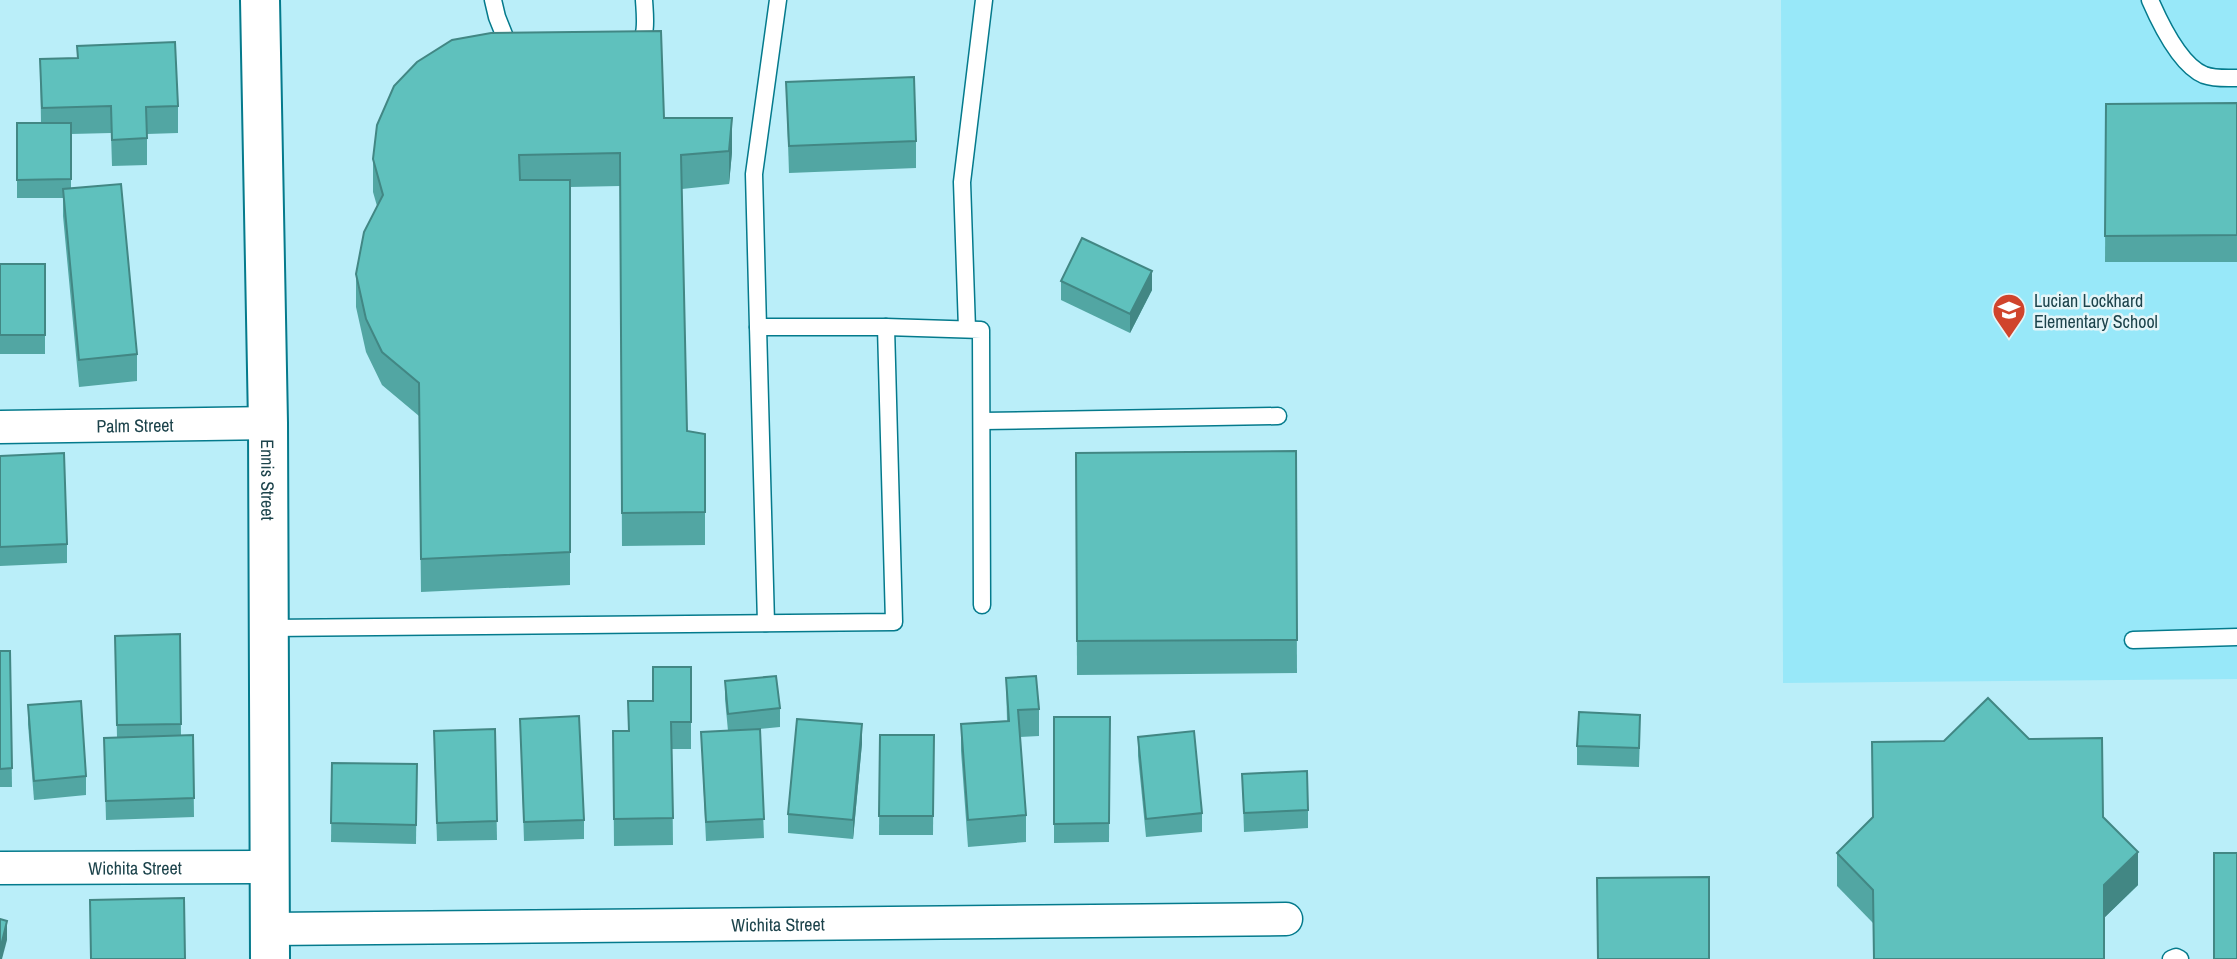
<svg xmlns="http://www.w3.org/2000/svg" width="2237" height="959" font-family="'Archivo Narrow',sans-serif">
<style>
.built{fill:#98e8f9}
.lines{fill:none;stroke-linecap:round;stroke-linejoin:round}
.lane-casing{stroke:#047a8c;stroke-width:19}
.street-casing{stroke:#047a8c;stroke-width:35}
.secondary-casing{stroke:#047a8c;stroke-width:42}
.lane{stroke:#fff;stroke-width:16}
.street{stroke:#fff;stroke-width:32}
.secondary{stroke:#fff;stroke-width:38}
.wall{fill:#52a6a3}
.shaded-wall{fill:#428784}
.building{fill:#5fc1bd;stroke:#428784;stroke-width:2}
.labels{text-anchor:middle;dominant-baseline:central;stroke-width:5;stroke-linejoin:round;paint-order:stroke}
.poi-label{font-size:18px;fill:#1c434b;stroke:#e4f5f8;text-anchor:start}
.street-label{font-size:18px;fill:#1c434b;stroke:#e4f5f8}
</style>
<rect width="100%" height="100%" fill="#baeef9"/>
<path class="built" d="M1781,0H2237V679L1783,683Z"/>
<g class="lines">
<defs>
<g id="lane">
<path d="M493,0L497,17L509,47L513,49"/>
<path d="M2150,0C2160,23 2180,65 2204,75C2215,79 2226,78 2237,78"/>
<path d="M636,50C648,37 645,17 644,0"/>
<path d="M758,327L754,174L778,0"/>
<path d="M967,329L962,182L984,0"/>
<path d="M982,421L1278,416"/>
<path d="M766,623L758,327H886L981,330L982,605"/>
<path d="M270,628L894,622L886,327"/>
<path d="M2133,640L2237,637"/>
<path d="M2171,959L2176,957L2180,959"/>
</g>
<g id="street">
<path id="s1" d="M0,427L268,423"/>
<path id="s2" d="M0,868L271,867"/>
<path id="s3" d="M270,929L1286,919"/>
</g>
<g id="secondary">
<path id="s4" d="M260,0L268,423L270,959"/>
</g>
</defs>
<use href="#lane" class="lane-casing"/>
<use href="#street" class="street-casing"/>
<use href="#secondary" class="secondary-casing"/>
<use href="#lane" class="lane"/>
<use href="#street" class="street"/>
<use href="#secondary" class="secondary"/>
</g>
<g class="wall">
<path d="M77,46L178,106V133L147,134V165L112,166L111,133L71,134V189L137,354V381L79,387L63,216V198H17V123H41L40,59L77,58Z"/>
<path d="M786,82L916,141V168L789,173Z"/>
<path d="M2237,103V262H2105L2106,104Z"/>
<path d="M664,118L732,152L729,184L682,189L687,431L705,434V545L622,546L620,186L570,187V585L421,592L419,416L382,385L366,352L356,307V274L377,206L373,192V159Z"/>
<rect x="0" y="264" width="45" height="90"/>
<path d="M1061,281L1152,290L1130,333L1061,300Z"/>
<path d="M1296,451L1297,673L1077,675L1076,453Z"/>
<path d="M0,456L67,544V563L0,566Z"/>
<path d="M180,634L181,736L193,735L194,817L106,820L104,738H117L115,636Z"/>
<path d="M0,651H10L12,787H0Z"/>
<path d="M691,667V749H672L673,845L614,846L613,731H628L653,701Z"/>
<path d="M1006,678L1039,709V736L1020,737L1026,815V842L968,847L961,751V724L1007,721Z"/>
<path d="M725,681L780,708V727L760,729L764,838L706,841L701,732L728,731L725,699Z"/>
<path d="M28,705L86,776V795L34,800L28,724Z"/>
<path d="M1054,717H1110L1109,842L1054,843Z"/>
<path d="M520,719L584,820V839L524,841Z"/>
<path d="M495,729L497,840L437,841L434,750Z"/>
<path d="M1640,734L1639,767L1577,765V746Z"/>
<path d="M880,735H934L933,835H879Z"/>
<path d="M1138,737L1202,813V832L1146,837L1138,756Z"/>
<path d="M862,743L853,839L788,833V814Z"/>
<path d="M332,763L417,764L416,844L331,842Z"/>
<path d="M1242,774L1308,810V828L1244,832Z"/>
<path d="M2103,817L2138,885L2104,918L1873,923L1837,886V853Z"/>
</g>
<g class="shaded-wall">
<path d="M732,118V152L729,184V151Z"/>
<path d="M1152,271V290L1130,333V314Z"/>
<path d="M862,724V743L853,839V820Z"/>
<path d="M2138,852V885L2104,918V885Z"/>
<path d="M7,921V940L2,959H0V950Z"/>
</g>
<g class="building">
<path d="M661,31L664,118H732L729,151L681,155L687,431L705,434V512L622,513L620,153L519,155L520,180H570V552L421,559L419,383L382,352L366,319L356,274L364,232L383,195L373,159L377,125L394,86L417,62L452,40L491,33Z"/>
<path d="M175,42L178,106L146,107L147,138L112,140L111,106L42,108L40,59L78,58L77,46Z"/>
<path d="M914,77L916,141L789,146L786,82Z"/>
<path d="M2237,103V235L2105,236L2106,104Z"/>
<path d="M17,123H71V179L17,180Z"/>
<path d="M121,184L137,354L79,360L63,189Z"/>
<path d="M1082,238L1152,271L1130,314L1061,281Z"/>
<rect x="0" y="264" width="45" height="71"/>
<path d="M1296,451L1297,640L1077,641L1076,453Z"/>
<path d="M64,453L67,544L0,547V456Z"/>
<path d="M180,634L181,724L117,725L115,636Z"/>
<path d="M0,651H10L12,768L0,769Z"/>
<path d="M653,667H691V722H671L673,818L614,819L613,731H629L628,701H653Z"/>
<path d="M776,676L780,708L728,714L725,681Z"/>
<path d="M1036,676L1039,709L1018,710L1026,815L968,820L961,724L1009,721L1006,678Z"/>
<path d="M1988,698L2029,739L2102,738L2103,817L2138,852L2104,885V959H1874L1873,890L1837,853L1873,817L1872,742L1944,741Z"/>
<path d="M81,701L86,776L34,781L28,705Z"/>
<path d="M1579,712L1640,715L1639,748L1577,746Z"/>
<path d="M579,716L584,820L524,822L520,719Z"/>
<path d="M1054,717H1110L1109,823L1054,824Z"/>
<path d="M797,719L862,724L853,820L788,814Z"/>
<path d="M495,729L497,821L437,823L434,731Z"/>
<path d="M760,729L764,819L706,822L701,732Z"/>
<path d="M1194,731L1202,813L1146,819L1138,737Z"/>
<path d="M193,735L194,798L106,801L104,738Z"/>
<path d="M880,735H934L933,816H879Z"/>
<path d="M332,763L417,764L416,825L331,823Z"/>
<path d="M1307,771L1308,810L1244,813L1242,774Z"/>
<rect x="2214" y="853" width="23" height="106"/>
<path d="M1709,877V959H1598L1597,878Z"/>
<path d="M184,898L185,959H91L90,900Z"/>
<path d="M0,919L7,921L0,950Z"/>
</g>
<defs>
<symbol id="school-pin" viewBox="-11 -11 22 30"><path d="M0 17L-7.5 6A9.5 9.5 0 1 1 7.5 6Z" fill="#d0442c" stroke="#e4f5f8"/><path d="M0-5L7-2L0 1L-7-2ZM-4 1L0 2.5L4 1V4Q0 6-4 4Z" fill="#fff"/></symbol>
</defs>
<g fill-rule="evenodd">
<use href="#school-pin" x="1990" y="291" width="38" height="52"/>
</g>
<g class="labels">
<g class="poi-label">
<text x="2034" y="300">Lucian Lockhard<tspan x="2034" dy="21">Elementary School</tspan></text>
</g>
<g class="street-label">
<text stroke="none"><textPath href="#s1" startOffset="135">Palm Street</textPath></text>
<text stroke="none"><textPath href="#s4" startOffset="480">Ennis Street</textPath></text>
<text stroke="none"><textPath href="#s2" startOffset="135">Wichita Street</textPath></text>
<text stroke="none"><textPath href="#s3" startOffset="508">Wichita Street</textPath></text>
</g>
</g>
</svg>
